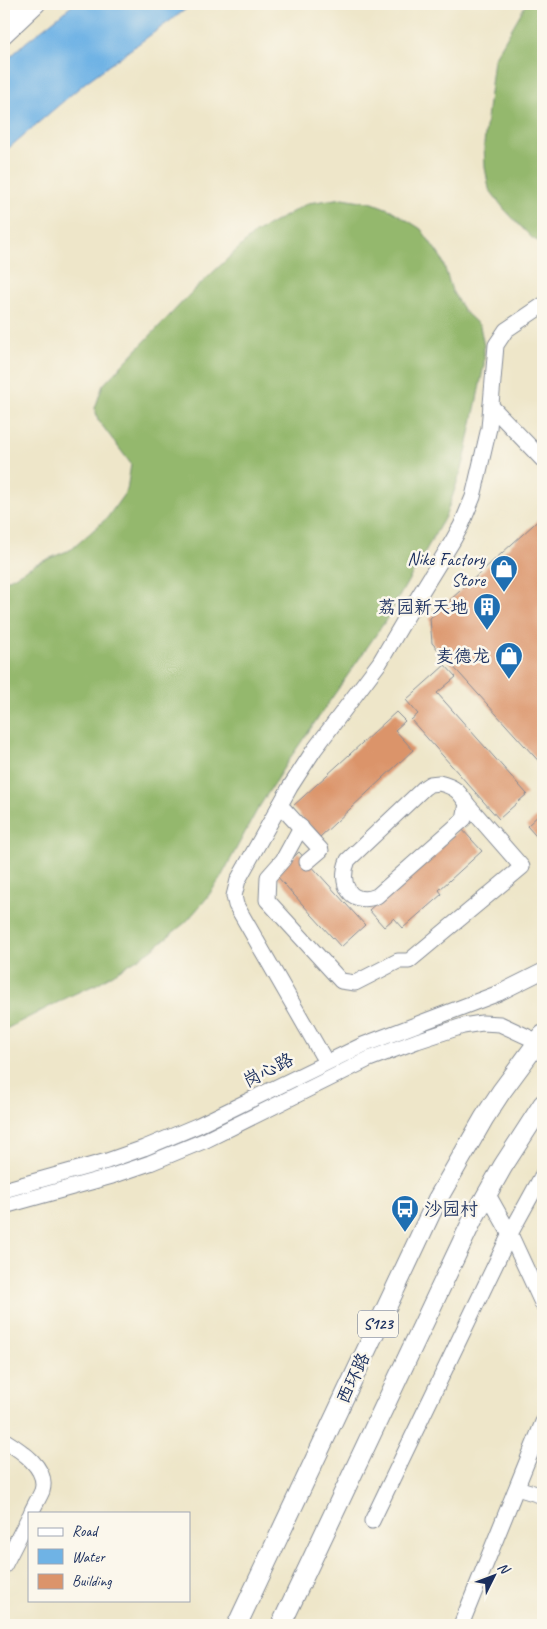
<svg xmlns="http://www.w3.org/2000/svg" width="547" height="1629" font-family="Caveat,'LXGW WenKai TC',sans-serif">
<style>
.forest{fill:#94b86d;stroke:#587466}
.water{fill:#6fb3e5;stroke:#4571a2}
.building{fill:#db946b}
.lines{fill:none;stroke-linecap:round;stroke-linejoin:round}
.minor-casing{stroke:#848a94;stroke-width:17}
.major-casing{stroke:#848a94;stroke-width:21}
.minor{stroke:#fff;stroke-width:15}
.major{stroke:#fff;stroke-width:19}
.labels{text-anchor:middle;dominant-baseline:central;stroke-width:5;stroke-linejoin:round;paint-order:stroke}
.shield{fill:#fbf7ec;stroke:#5e6b89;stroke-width:1}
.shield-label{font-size:16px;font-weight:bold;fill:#1b2f5e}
.poi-label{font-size:18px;fill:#1b2f5e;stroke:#fbf7ec;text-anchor:end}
.street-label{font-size:18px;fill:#1b2f5e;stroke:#fbf7ec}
</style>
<rect width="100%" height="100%" fill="#fbf7ec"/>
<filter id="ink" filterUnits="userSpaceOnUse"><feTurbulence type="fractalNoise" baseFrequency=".02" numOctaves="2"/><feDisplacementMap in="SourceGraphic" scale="10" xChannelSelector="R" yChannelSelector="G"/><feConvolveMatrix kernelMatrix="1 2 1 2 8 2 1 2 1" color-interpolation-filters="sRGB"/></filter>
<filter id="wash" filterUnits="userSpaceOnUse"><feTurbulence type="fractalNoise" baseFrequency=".0096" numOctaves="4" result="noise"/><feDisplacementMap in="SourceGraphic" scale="20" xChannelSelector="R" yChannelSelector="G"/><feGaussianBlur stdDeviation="1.12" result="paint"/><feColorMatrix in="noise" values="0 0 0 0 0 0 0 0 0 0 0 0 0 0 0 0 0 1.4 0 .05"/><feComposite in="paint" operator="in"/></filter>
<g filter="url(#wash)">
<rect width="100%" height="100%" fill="#eee6c9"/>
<g class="forest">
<path d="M526,4H543V244L532,238L505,210L489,189L485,167L484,144L494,59Z"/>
<path d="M343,198L373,203L391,210L421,229L442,259L452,291L464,311L480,326L484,346V365L464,462L446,515L384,623L288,761L256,812L220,879L206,899L186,922L150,951L97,984L74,994L4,1030V582L36,564L72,549L107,518L127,490L131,464L98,420L95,408L103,385L192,292L255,233L308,203Z"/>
</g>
<path class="water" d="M74,4H193L86,82L4,152V63L25,43Z"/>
<g id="blocks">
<g class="building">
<path d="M543,516V766L432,643L430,618Z"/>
<path d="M445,665L456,677L437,693L527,794L499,819L411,720L418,714L406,700Z"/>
<path d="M396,712L405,721L395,730L413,750L320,837L292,807Z"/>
<path d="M543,811V844L527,826Z"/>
<path d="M461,828L482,851L439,890L442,894L403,928L394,918L384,927L369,910Z"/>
<path d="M299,852L365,925L341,947L275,874Z"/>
</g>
</g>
</g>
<g filter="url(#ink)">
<use href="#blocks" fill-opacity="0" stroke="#848a94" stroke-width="1"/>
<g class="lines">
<defs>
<g id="minor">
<path d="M4,21L22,4"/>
<path d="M4,36L38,4"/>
<path d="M491,406L543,460"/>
<path d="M439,783C455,787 459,791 467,804L464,819L377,896C350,907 338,883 348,860L424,788L430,784Z"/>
<path d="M280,805L321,850L307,862"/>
<path d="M301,827L283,860L268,877L267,900L341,981L355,983L398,961H409L522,867L467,804"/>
<path d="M326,1062L236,905L234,896L238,880L290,787L314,750L380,662L417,599L452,542L461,526L473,497L489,428L496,345L506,330L543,305"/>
<path d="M4,1190L107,1161L144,1148L199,1125L363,1045L499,993L543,971"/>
<path d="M487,1193L510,1234L543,1305"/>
<path d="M4,1206L112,1176L150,1163L206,1140L369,1059L417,1041L463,1026L482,1023L500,1024L543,1044"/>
<path d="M4,1440C20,1450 49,1468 42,1491C39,1498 34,1506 31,1513"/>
<path d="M517,1488L543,1496"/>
<path d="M372,1521L510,1234L543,1174"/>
<path d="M4,1566L29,1517"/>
<path d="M461,1625L543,1422"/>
</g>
<g id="major">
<path d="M237,1625L437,1200L484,1118L501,1092L543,1035"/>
<path d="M281,1625L473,1219L503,1166L543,1104"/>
</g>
</defs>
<use href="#minor" class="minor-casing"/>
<use href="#major" class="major-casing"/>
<use href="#minor" class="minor"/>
<use href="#major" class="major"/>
</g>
</g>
<defs>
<symbol id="shop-pin" viewBox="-11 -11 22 30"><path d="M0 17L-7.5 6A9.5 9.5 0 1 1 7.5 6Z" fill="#1f6fb2" stroke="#fbf7ec"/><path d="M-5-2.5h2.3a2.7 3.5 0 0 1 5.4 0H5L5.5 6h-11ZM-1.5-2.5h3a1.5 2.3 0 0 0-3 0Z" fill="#fff"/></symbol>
<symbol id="building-pin" viewBox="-11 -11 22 30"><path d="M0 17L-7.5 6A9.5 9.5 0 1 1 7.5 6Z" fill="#1f6fb2" stroke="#fbf7ec"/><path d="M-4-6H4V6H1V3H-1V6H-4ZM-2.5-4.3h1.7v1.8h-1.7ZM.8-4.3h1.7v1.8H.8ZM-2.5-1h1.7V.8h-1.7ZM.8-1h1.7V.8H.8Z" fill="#fff"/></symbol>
<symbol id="bus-pin" viewBox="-11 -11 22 30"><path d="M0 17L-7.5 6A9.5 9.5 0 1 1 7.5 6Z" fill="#1f6fb2" stroke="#fbf7ec"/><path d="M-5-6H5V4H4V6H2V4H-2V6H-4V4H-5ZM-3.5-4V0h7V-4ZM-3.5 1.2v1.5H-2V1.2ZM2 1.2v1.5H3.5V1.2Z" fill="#fff"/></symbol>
</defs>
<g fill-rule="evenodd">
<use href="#shop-pin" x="488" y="553" width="32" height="43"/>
<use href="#building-pin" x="471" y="591" width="32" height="43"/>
<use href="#shop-pin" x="493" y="640" width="32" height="43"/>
<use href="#bus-pin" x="389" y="1193" width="32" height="43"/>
</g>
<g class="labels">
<rect class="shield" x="358" y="1310.5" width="40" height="27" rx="4"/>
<g class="shield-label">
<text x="378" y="1324">S123</text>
</g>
<g class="poi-label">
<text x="485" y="559">Nike Factory<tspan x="485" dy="21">Store</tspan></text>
<text x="468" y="607">荔园新天地</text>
<text x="490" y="656">麦德龙</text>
<text x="424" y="1209" text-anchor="start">沙园村</text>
</g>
<g class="street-label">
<text transform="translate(268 1070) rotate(-27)">岗心路</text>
<text transform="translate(353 1378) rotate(-65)">西环路</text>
</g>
</g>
<rect width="547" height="1629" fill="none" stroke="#fbf7ec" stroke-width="20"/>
<rect x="28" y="1512" width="162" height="90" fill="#fbf7ec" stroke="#a1a7b3"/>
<rect x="38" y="1528" width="25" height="8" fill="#ffffff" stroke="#a1a7b3"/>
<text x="72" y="1536" font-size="15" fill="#1b2f5e">Road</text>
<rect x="38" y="1549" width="25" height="15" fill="#6fb3e5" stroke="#a1a7b3"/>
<text x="72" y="1562" font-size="15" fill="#1b2f5e">Water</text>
<rect x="38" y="1574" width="25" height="15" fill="#db946b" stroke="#a1a7b3"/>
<text x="72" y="1586" font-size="15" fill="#1b2f5e">Building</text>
<g transform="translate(494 1576) rotate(48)" stroke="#fbf7ec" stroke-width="4" paint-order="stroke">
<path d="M0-4L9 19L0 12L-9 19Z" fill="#1b2f5e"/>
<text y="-8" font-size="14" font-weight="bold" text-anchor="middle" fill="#1b2f5e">N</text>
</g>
</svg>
